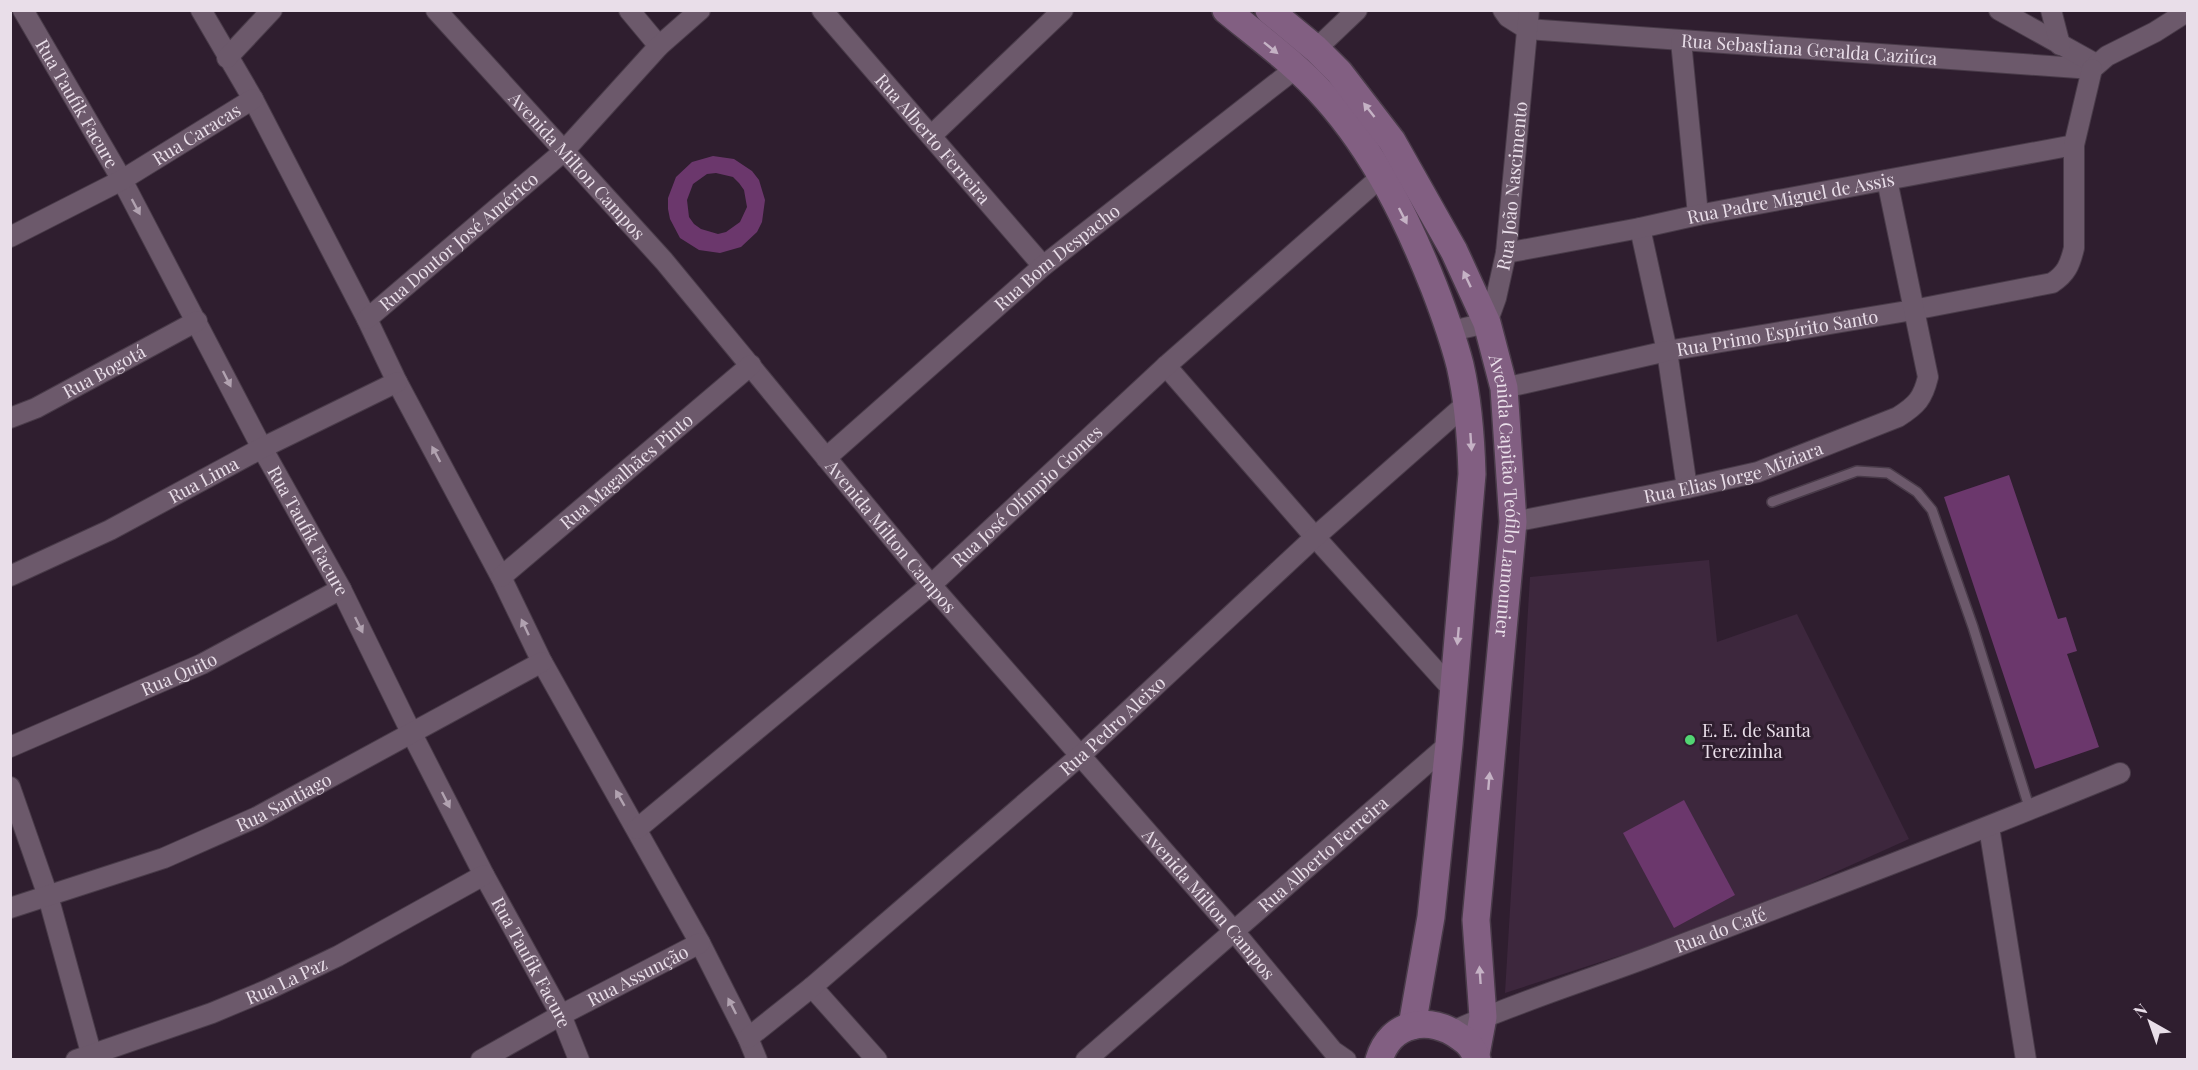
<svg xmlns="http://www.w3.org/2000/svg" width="2198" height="1070" font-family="'Playfair Display',serif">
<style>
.built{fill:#3d273d}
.building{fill:#6b376c;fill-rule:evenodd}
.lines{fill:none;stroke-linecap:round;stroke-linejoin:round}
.service-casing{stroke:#493b49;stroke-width:12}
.minor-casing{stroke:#493b49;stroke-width:22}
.secondary-casing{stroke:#493b49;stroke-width:30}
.service{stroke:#6c596b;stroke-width:9}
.minor{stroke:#6c596b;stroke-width:20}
.secondary{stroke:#825f82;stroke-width:27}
.oneway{fill:#c5b2c5}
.oneway2{fill:#b1a2b0}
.poi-dot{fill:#52d673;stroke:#2f1e2f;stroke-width:2}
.labels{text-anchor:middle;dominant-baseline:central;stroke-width:6;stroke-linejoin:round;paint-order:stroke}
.street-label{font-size:18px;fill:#e9dee9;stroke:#2f1e2f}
.poi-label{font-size:18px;fill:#e9dee9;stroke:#2f1e2f;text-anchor:start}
</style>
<rect width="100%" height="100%" fill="#2f1e2f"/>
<path class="built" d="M1709,560L1717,642L1797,614L1909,839L1727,921L1505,993L1530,577Z"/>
<g class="building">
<path d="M713,156L734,159L752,171L759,180L765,200L762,222L757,232L741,247L720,253L699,250L680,238L670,219L668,209V198L676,177L692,162ZM716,173L733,177L739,183L744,190L747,207L740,222L726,232L718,234L701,229L694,224L689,217L687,200L693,184L707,174Z"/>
<path d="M2009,475L2058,619L2066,617L2077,651L2067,654L2099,747L2035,769L1944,497Z"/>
<path d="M1684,800L1735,895L1674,928L1623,833Z"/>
</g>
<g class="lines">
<defs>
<path id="service" d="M1772,502L1857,471L1888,473L1917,492L1932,510L1973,627L2030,810"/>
<g id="minor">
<path id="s1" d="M23,10L122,180L262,448L341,589L411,732L484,875L561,1015L579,1060"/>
<path d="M201,10L253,99L367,319L397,382L501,577L542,662L700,943L748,1038L757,1060"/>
<path id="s2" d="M436,10L664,261L931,585L1233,930L1333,1051L1346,1060"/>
<path d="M629,10L659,46"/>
<path id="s3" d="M822,10L1043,266"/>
<path id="s4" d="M1503,10L1508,17L1527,29L2092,69"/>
<path d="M1999,10L2096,64"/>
<path d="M2051,10L2060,45"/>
<path d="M1681,41L1698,215"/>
<path d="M1316,49L1357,10"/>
<path d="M227,58L272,10"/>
<path d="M2092,69L2107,56L2155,32L2188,11"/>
<path d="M931,136L1063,10"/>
<path d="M1640,228L1667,351L1687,488"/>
<path id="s5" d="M10,237L122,180L253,99"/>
<path id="s6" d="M1506,253L1640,228L1698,215L2074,145"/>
<path id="s7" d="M367,319L563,152L659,46L700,10"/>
<path id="s8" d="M1451,331L1487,323L1496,298L1506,253L1529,10"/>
<path d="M1166,366L1315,537L1453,690"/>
<path id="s9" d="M1504,388L1667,351L1913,310L2052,283C2066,274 2070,265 2074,248V145L2092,69"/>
<path id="s10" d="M10,418L36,408L197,321"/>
<path id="s11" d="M826,458L1043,266L1296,68"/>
<path id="s12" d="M1513,522L1687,488L1758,472L1898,417C1917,405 1923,398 1928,377L1887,180"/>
<path id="s13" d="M10,576L110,530L262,448L397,382"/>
<path id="s14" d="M501,577L751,365"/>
<path id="s15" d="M10,747L202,664L341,589"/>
<path d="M10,787L48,896L93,1060"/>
<path d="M1989,827L2026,1060"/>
<path id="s16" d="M637,829L931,585L1166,366L1382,176"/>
<path id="s17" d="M10,908L164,858L257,817L542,662"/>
<path d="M812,987L877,1060"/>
<path id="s18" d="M1453,1031C1519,1001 1589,980 1657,954C1812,895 1967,836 2120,773"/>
<path id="s19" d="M748,1038L812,987L1081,755L1315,537L1466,404"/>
<path id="s20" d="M76,1060L212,1013L267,990L338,956L484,875"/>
<path id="s21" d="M481,1060L561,1015L700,943"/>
<path id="s22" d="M1086,1060L1449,744"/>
</g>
<g id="secondary">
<path d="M1226,10C1260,38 1297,65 1326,98C1375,153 1407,219 1434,287C1444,313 1453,338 1460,365C1468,400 1471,438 1472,474L1449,744L1431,917L1412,1026"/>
<path id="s23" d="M1269,10L1316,49L1339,72L1392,141L1454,251L1487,323L1504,388L1513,522L1476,920L1483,1017L1476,1054"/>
<path d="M1379,1060C1390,1021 1431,1015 1460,1037C1468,1042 1475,1051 1477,1060"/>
</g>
</defs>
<use href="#service" class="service-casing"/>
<use href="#minor" class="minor-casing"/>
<use href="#secondary" class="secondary-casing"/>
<use href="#service" class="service"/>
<use href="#minor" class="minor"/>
<use href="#secondary" class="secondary"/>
</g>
<defs><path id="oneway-solid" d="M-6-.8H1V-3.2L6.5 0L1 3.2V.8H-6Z" transform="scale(1.5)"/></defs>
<g class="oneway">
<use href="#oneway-solid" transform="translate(1271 48) rotate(39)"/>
<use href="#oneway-solid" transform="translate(1369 110) rotate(-128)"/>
<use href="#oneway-solid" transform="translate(1403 216) rotate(63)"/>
<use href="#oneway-solid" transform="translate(1467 279) rotate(-115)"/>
<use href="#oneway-solid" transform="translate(1471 442) rotate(86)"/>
<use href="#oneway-solid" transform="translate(1458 636) rotate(95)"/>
<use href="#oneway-solid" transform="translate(1489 781) rotate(-85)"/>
<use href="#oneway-solid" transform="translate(1480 975) rotate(-94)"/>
</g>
<g class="oneway2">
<use href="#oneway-solid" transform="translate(136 207) rotate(62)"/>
<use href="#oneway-solid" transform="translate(227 379) rotate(63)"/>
<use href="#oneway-solid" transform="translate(436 454) rotate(-118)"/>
<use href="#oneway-solid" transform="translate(359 625) rotate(64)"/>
<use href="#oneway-solid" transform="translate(525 627) rotate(-115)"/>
<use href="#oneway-solid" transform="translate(620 798) rotate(-120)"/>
<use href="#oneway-solid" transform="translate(446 800) rotate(63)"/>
<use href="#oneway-solid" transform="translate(732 1006) rotate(-117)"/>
</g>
<circle class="poi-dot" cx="1690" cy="740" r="6"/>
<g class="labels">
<g class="street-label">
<text stroke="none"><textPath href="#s4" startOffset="314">Rua Sebastiana Geralda Caziúca</textPath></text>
<text stroke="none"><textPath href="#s1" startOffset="108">Rua Taufik Facure</textPath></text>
<text stroke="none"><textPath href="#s5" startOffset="213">Rua Caracas</textPath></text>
<text stroke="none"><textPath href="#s3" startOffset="170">Rua Alberto Ferreira</textPath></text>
<text stroke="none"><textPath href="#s2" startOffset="210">Avenida Milton Campos</textPath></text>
<text stroke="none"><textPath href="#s8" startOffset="177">Rua João Nascimento</textPath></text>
<text stroke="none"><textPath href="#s6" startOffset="290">Rua Padre Miguel de Assis</textPath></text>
<text stroke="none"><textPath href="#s7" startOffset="120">Rua Doutor José Américo</textPath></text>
<text stroke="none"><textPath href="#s11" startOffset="306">Rua Bom Despacho</textPath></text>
<text stroke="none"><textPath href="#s9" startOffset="279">Rua Primo Espírito Santo</textPath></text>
<text stroke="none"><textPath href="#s10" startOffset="105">Rua Bogotá</textPath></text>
<text stroke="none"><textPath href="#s14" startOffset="164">Rua Magalhães Pinto</textPath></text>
<text stroke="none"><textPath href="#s12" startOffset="226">Rua Elias Jorge Miziara</textPath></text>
<text stroke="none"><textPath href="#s13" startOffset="216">Rua Lima</textPath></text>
<text stroke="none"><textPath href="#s16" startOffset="513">Rua José Olímpio Gomes</textPath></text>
<text stroke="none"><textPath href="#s23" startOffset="561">Avenida Capitão Teófilo Lamounier</textPath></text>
<text stroke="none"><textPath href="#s1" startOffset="594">Rua Taufik Facure</textPath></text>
<text stroke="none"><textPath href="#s2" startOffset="696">Avenida Milton Campos</textPath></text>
<text stroke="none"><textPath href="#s15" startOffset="184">Rua Quito</textPath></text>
<text stroke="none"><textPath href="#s19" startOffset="480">Rua Pedro Aleixo</textPath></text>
<text stroke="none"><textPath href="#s17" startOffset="294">Rua Santiago</textPath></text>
<text stroke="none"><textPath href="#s22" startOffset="314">Rua Alberto Ferreira</textPath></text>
<text stroke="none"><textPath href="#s2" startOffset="1182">Avenida Milton Campos</textPath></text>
<text stroke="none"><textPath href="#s18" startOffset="286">Rua do Café</textPath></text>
<text stroke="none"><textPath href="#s1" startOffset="1080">Rua Taufik Facure</textPath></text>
<text stroke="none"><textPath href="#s21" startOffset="178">Rua Assunção</textPath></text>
<text stroke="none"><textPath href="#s20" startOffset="225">Rua La Paz</textPath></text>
</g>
<g class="poi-label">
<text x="1702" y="730">E. E. de Santa<tspan x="1702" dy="21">Terezinha</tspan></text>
</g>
</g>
<rect width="2198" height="1070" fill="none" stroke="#e9dee9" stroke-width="24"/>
<g transform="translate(2150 1022) rotate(320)" stroke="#2f1e2f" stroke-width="4.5" paint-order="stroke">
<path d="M0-4.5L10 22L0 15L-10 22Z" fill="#e9dee9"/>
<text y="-9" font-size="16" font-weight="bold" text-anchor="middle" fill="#e9dee9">N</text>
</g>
</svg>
